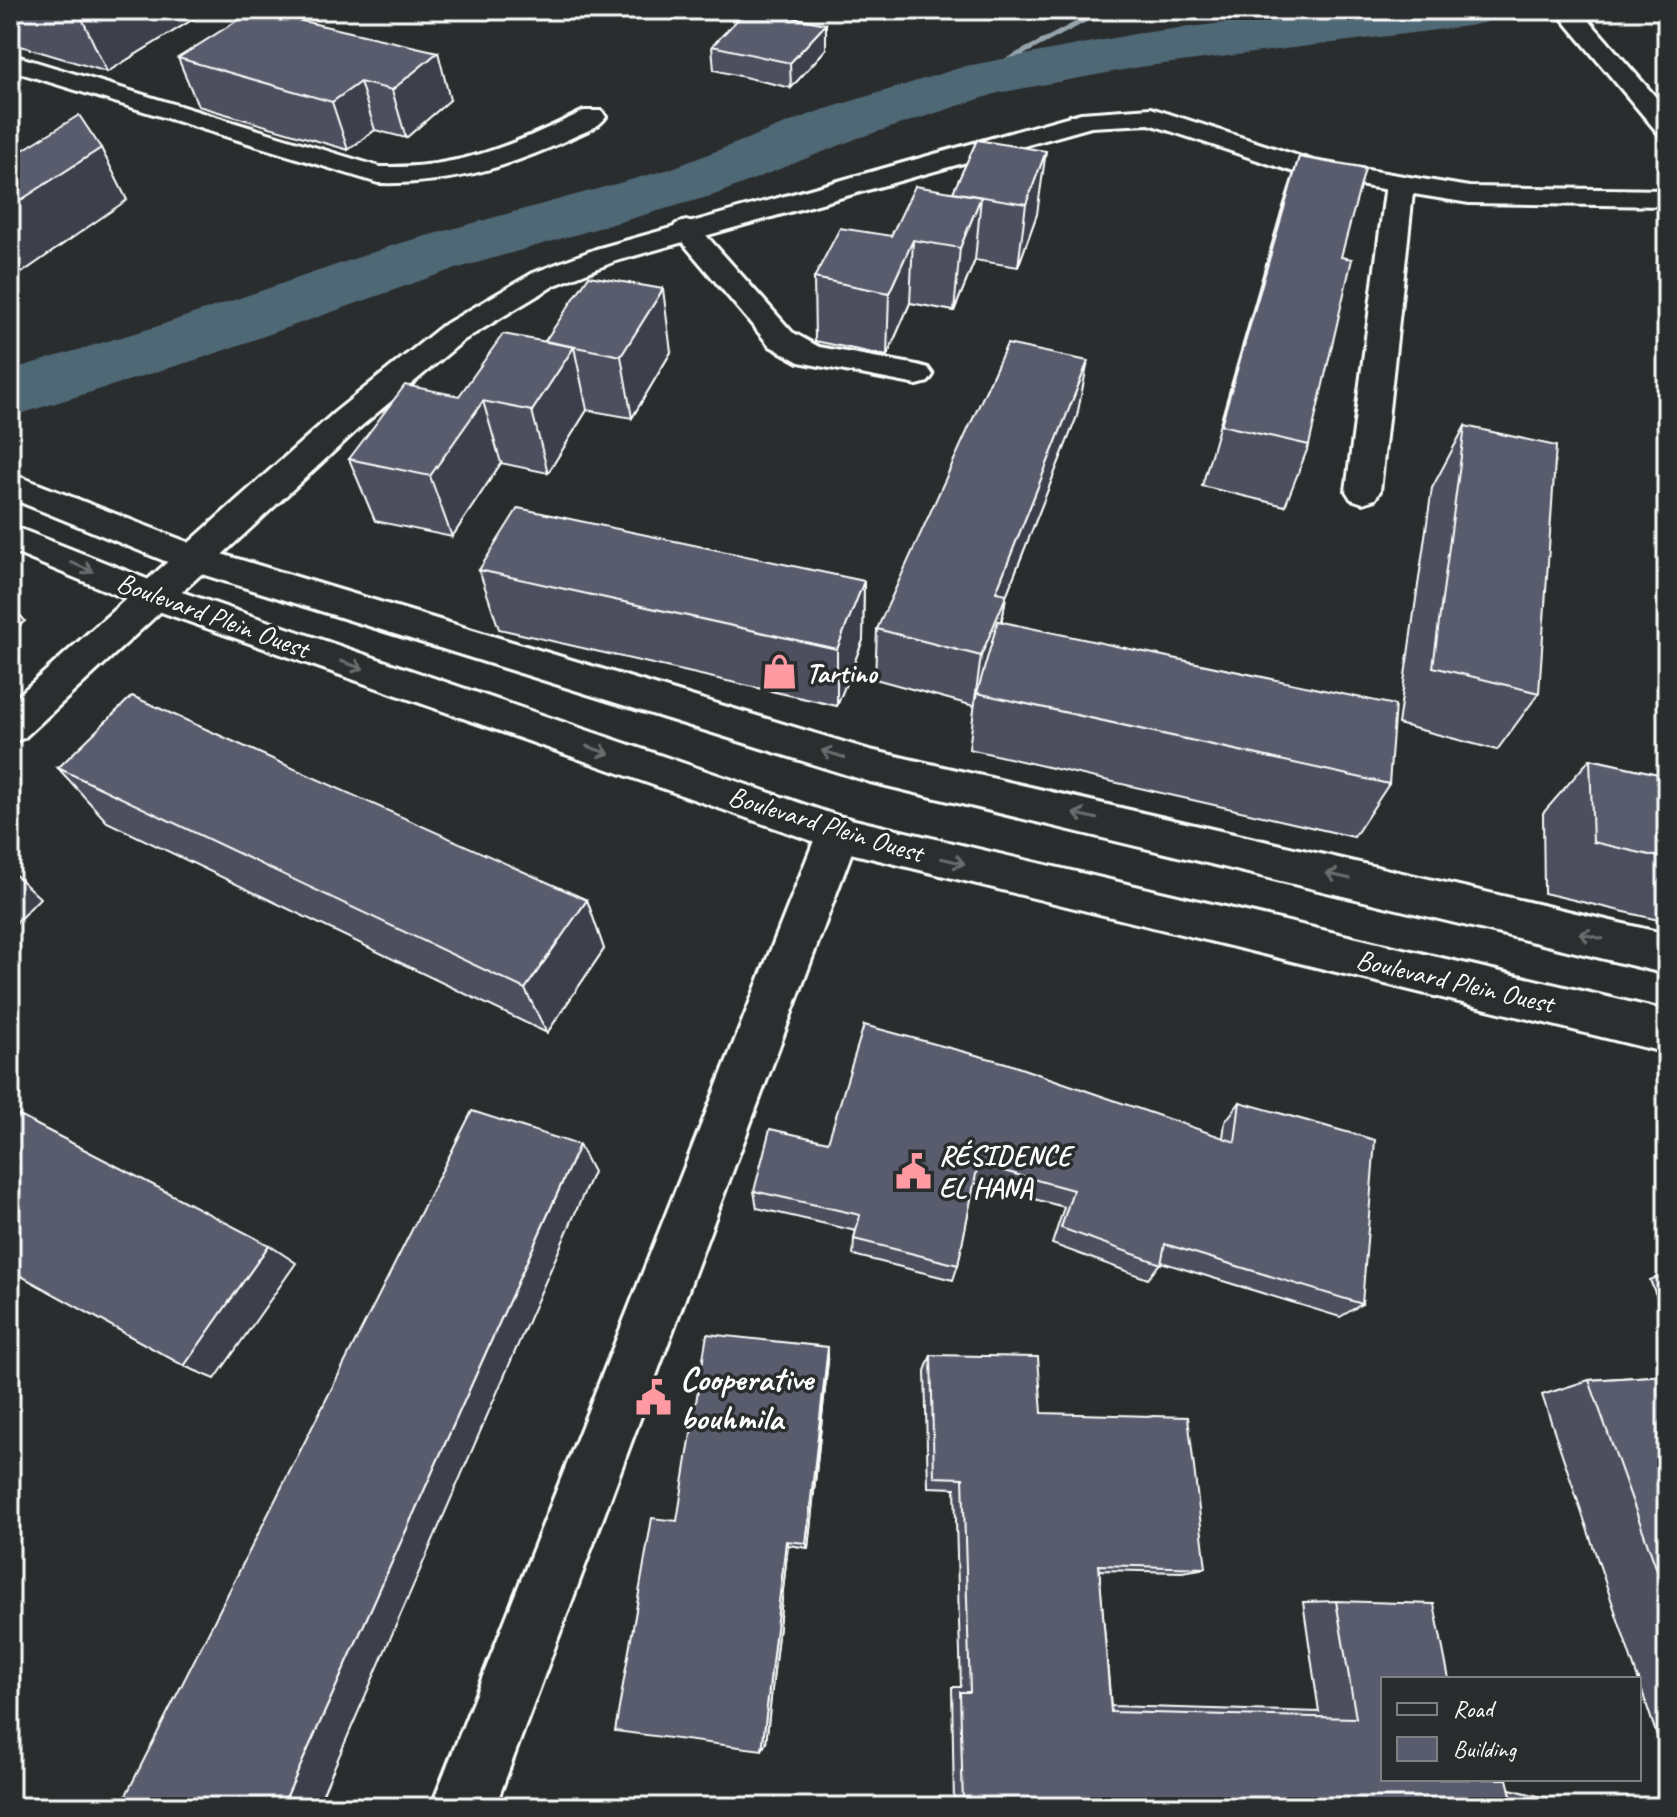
<svg xmlns="http://www.w3.org/2000/svg" width="1677" height="1817" font-family="Caveat,sans-serif">
<style>
.lines{fill:none;stroke-linecap:round;stroke-linejoin:round}
.stream{fill:#96a4ac;fill-rule:evenodd}
.river{fill:#506875;fill-rule:evenodd}
.minor-casing{stroke:#fff;stroke-width:6}
.tertiary-casing{stroke:#fff;stroke-width:6}
.secondary-casing{stroke:#fff;stroke-width:6}
.minor{fill:#2a2d2e;fill-rule:evenodd}
.tertiary{fill:#2a2d2e;fill-rule:evenodd}
.secondary{fill:#2a2d2e;fill-rule:evenodd}
.wall{fill:#4d4f5e;stroke:#fff;stroke-width:2}
.shaded-wall{fill:#3e404c;stroke:#fff;stroke-width:2}
.building{fill:#595c6d;stroke:#fff;stroke-width:2}
.oneway{stroke:#6a6c6d}
.labels{text-anchor:middle;dominant-baseline:central;stroke-width:7;stroke-linejoin:round;paint-order:stroke}
.street-label{font-size:28px;fill:#fff;stroke:#2a2d2e}
.poi-label{font-size:28px;font-weight:bold;fill:#fff;stroke:#2a2d2e;text-anchor:start}
.near-poi-label{font-size:34px;font-weight:bold;fill:#fff;stroke:#2a2d2e;text-anchor:start}
</style>
<rect width="100%" height="100%" fill="#2a2d2e"/>
<filter id="ink" filterUnits="userSpaceOnUse"><feTurbulence type="fractalNoise" baseFrequency=".0125" numOctaves="2"/><feDisplacementMap in="SourceGraphic" scale="16" xChannelSelector="R" yChannelSelector="G"/><feConvolveMatrix kernelMatrix="1 2 1 2 8 2 1 2 1" color-interpolation-filters="sRGB"/></filter>
<g filter="url(#ink)">
<g class="lines">
<path class="stream" d="M1098,10H1109L959,89L951,87Z"/>
<path class="river" d="M1331,10H1495L1487,22L1468,26L1140,67L998,93L858,138L714,195L445,272L205,357L10,417V370L155,327L397,244L670,169L816,112L966,66L1140,33Z"/>
<defs>
<g id="minor">
<path d="M10,54L380,167C459,169 514,145 584,111H602L606,117C599,128 581,133 569,139C507,168 447,185 378,183L10,70Z"/>
<path d="M1400,176L1410,178L1414,184L1380,491L1375,499L1363,503L1351,499L1346,491L1386,184L1390,178Z"/>
<path d="M686,221L696,224L792,332L819,347L917,365L928,368L933,375L928,382L917,385L799,362L770,346L672,230L676,224Z"/>
<path d="M838,816L853,821L859,833L495,1807H431L817,833L823,821Z"/>
</g>
<g id="tertiary">
<path d="M1555,10H1580L1667,110V135L1658,133Z"/>
<path d="M1151,108L1314,161L1469,187L1667,190V206L1469,203L1309,177L1149,124L1091,127L616,261L555,285L464,340L359,428L24,738L10,743V703L335,412L442,326L533,273L596,249L1081,113Z"/>
</g>
<g id="secondary">
<path d="M10,473L208,550L870,750L1667,934V974L870,782L182,568L10,498Z"/>
<path d="M10,525L167,587L838,816L1667,1011V1053L838,850L141,605L10,551Z"/>
</g>
</defs>
<use href="#minor" class="minor-casing"/>
<use href="#tertiary" class="tertiary-casing"/>
<use href="#secondary" class="secondary-casing"/>
<use href="#minor" class="minor"/>
<use href="#tertiary" class="tertiary"/>
<use href="#secondary" class="secondary"/>
</g>
<g class="wall">
<path d="M10,10H208L107,72L14,44L10,36Z"/>
<path d="M266,10H289L280,16L450,100L406,138L375,130L348,150L198,106L178,58L268,13Z"/>
<path d="M712,46L826,49L791,88L714,70Z"/>
<path d="M977,140L1037,214L1018,267L975,260L954,311L910,303L887,356L815,341L814,278L891,236L953,193Z"/>
<path d="M1299,157L1309,445L1285,506L1202,486L1279,219Z"/>
<path d="M545,341L671,352L632,418L587,410L548,473L501,463L452,537L375,521L349,459L459,396Z"/>
<path d="M1077,416L1006,596L1002,622L1389,784L1354,837L969,749L975,702L974,706L875,679L877,629Z"/>
<path d="M1465,426L1539,693L1497,750L1398,724L1432,488Z"/>
<path d="M479,570L864,581L863,640L837,706L499,629Z"/>
<path d="M1590,759L1667,776V922L1544,893L1543,813Z"/>
<path d="M58,768L587,900L604,949L547,1033L107,822Z"/>
<path d="M1240,1102L1362,1304L1340,1317L1161,1262L1148,1279L1052,1244L1064,1207L974,1183L958,1265L953,1280L853,1255L854,1239L856,1231L757,1208L754,1191L828,1142L1223,1138L1225,1122Z"/>
<path d="M1667,1273V1322L1650,1280Z"/>
<path d="M931,1355L1042,1413L1206,1568L1182,1572L1099,1570L1111,1706L1319,1712L1303,1602L1336,1601L1383,1679L1510,1789L1555,1800L1557,1807H954L952,1687H961L955,1488L928,1487L925,1371Z"/>
<path d="M828,1361L808,1548L788,1545L766,1743L677,1521Z"/>
<path d="M1667,1375V1766L1639,1682V1679H1638L1542,1395L1589,1380Z"/>
</g>
<g class="shaded-wall">
<path d="M78,10H208L107,72Z"/>
<path d="M269,10H289L272,20Z"/>
<path d="M826,24V49L791,88L790,63Z"/>
<path d="M438,52L450,100L406,138L392,90Z"/>
<path d="M360,82L375,130L348,150L332,102Z"/>
<path d="M101,148L127,200L10,281V207Z"/>
<path d="M1046,151L1037,214L1018,267L1026,204Z"/>
<path d="M981,197L975,260L954,311L960,248Z"/>
<path d="M913,240L910,303L887,356L889,293Z"/>
<path d="M663,289L671,352L632,418L621,356Z"/>
<path d="M574,347L587,410L548,473L532,411Z"/>
<path d="M1088,361L1077,416L1006,596L998,646L977,693L974,706L981,656L996,592Z"/>
<path d="M483,401L501,463L452,537L430,476Z"/>
<path d="M864,581L863,640L837,706V649Z"/>
<path d="M10,603L25,621L10,634Z"/>
<path d="M10,870L40,898L10,929Z"/>
<path d="M587,900L604,949L547,1033L525,989Z"/>
<path d="M579,1145L593,1172L317,1807H282Z"/>
<path d="M269,1245L296,1263L215,1379L184,1366Z"/>
<path d="M828,1347V1361L808,1548L806,1543Z"/>
<path d="M786,1541L788,1545L766,1743L762,1750Z"/>
</g>
<g class="building">
<path d="M254,10L438,52L392,90L360,82L332,102L178,58Z"/>
<path d="M747,10H756L826,24L790,63L712,46Z"/>
<path d="M79,115L101,148L10,207V158Z"/>
<path d="M977,140L1046,151L1026,204L953,192Z"/>
<path d="M1299,157L1365,169L1341,257L1352,259L1309,445L1221,425Z"/>
<path d="M915,186L981,197L960,248L913,240L889,293L814,278L840,228L891,236Z"/>
<path d="M589,276L663,289L621,356L545,341Z"/>
<path d="M503,334L574,347L532,411L483,401L430,476L349,459L405,385L459,396Z"/>
<path d="M1007,344L1088,361L996,592L1007,594L981,656L877,629Z"/>
<path d="M1465,426L1556,446L1539,693L1433,667Z"/>
<path d="M518,508L864,581L837,649L479,570Z"/>
<path d="M998,621L1395,705L1389,784L977,693Z"/>
<path d="M132,696L587,900L525,989L58,768Z"/>
<path d="M1590,759L1667,776V859L1593,842Z"/>
<path d="M864,1025L1006,1063L1235,1142L1240,1102L1375,1140L1362,1304L1165,1244L1161,1264L1061,1228L1073,1190L978,1164L958,1265L854,1239L860,1215L754,1191L770,1129L828,1142Z"/>
<path d="M10,1111L269,1245L184,1366L10,1270Z"/>
<path d="M472,1111L579,1145L282,1807H120Z"/>
<path d="M707,1334L828,1347L806,1543L786,1541L762,1750L615,1731L652,1518L677,1521Z"/>
<path d="M931,1355L1038,1357L1042,1413L1188,1417L1206,1568L1099,1565L1111,1712L1356,1718L1336,1601L1434,1604L1449,1679H1383V1779H1507L1512,1799L1555,1800L1557,1807H963L960,1692H970L963,1478L934,1477Z"/>
<path d="M1667,1375V1598L1589,1380Z"/>
</g>
<defs><path id="oneway-shaft" d="M-6 0H5M1.5-3L5.5 0L1.5 3" fill="none" stroke-width="1.6" stroke-linecap="round" stroke-linejoin="round" transform="scale(2)"/></defs>
<g class="oneway">
<use href="#oneway-shaft" transform="translate(82 567) rotate(23)"/>
<use href="#oneway-shaft" transform="translate(352 665) rotate(19)"/>
<use href="#oneway-shaft" transform="translate(598 750) rotate(19)"/>
<use href="#oneway-shaft" transform="translate(833 754) rotate(-163)"/>
<use href="#oneway-shaft" transform="translate(1085 816) rotate(-167)"/>
<use href="#oneway-shaft" transform="translate(953 861) rotate(13)"/>
<use href="#oneway-shaft" transform="translate(1338 876) rotate(-167)"/>
<use href="#oneway-shaft" transform="translate(1591 936) rotate(-167)"/>
</g>
</g>
<defs>
<symbol id="shop-bare" viewBox="-9 -9 18 18"><path d="M-5-2.5h2.3a2.7 3.5 0 0 1 5.4 0H5L5.5 6h-11ZM-1.5-2.5h3a1.5 2.3 0 0 0-3 0Z" fill="#ff9aa2" stroke="#2a2d2e" stroke-width="2.5" paint-order="stroke"/></symbol>
<symbol id="civic-bare" viewBox="-9 -9 18 18"><path d="M-.6-6.5H3V-4.5H.6V-3L4-1V1h2V6H-6V1h2V-1L-.6-3ZM-1.2 2.5V6h2.4V2.5Z" fill="#ff9aa2" stroke="#2a2d2e" stroke-width="2.5" paint-order="stroke"/></symbol>
</defs>
<g fill-rule="evenodd">
<use href="#shop-bare" x="754" y="646" width="51" height="51"/>
<use href="#civic-bare" x="888" y="1146" width="51" height="51"/>
<use href="#civic-bare" x="628" y="1372" width="51" height="51"/>
</g>
<g class="labels">
<g class="street-label">
<text transform="translate(213 615) rotate(20)">Boulevard Plein Ouest</text>
<text transform="translate(826 824) rotate(17)">Boulevard Plein Ouest</text>
<text transform="translate(1455 981) rotate(13)">Boulevard Plein Ouest</text>
</g>
<g class="poi-label">
<text x="806" y="672">Tartino</text>
<text x="939" y="1155">RÉSIDENCE<tspan x="939" dy="32">EL HANA</tspan></text>
</g>
<g class="near-poi-label">
<text x="680" y="1378">Cooperative<tspan x="680" dy="39">bouhmila</tspan></text>
</g>
</g>
<rect width="1677" height="1817" fill="none" stroke="#2a2d2e" stroke-width="40"/>
<rect x="20" y="20" width="1637" height="1777" fill="none" stroke="#fff" stroke-width="3" filter="url(#ink)"/>
<rect x="1381" y="1677" width="260" height="104" fill="#2a2d2e" stroke="#7f8182" stroke-width="2"/>
<rect x="1397" y="1703" width="40" height="12" fill="#2a2d2e" stroke="#7f8182" stroke-width="2"/>
<text x="1453" y="1717" font-size="24" fill="#ffffff">Road</text>
<rect x="1397" y="1737" width="40" height="24" fill="#595c6d" stroke="#7f8182" stroke-width="2"/>
<text x="1453" y="1757" font-size="24" fill="#ffffff">Building</text>
</svg>
